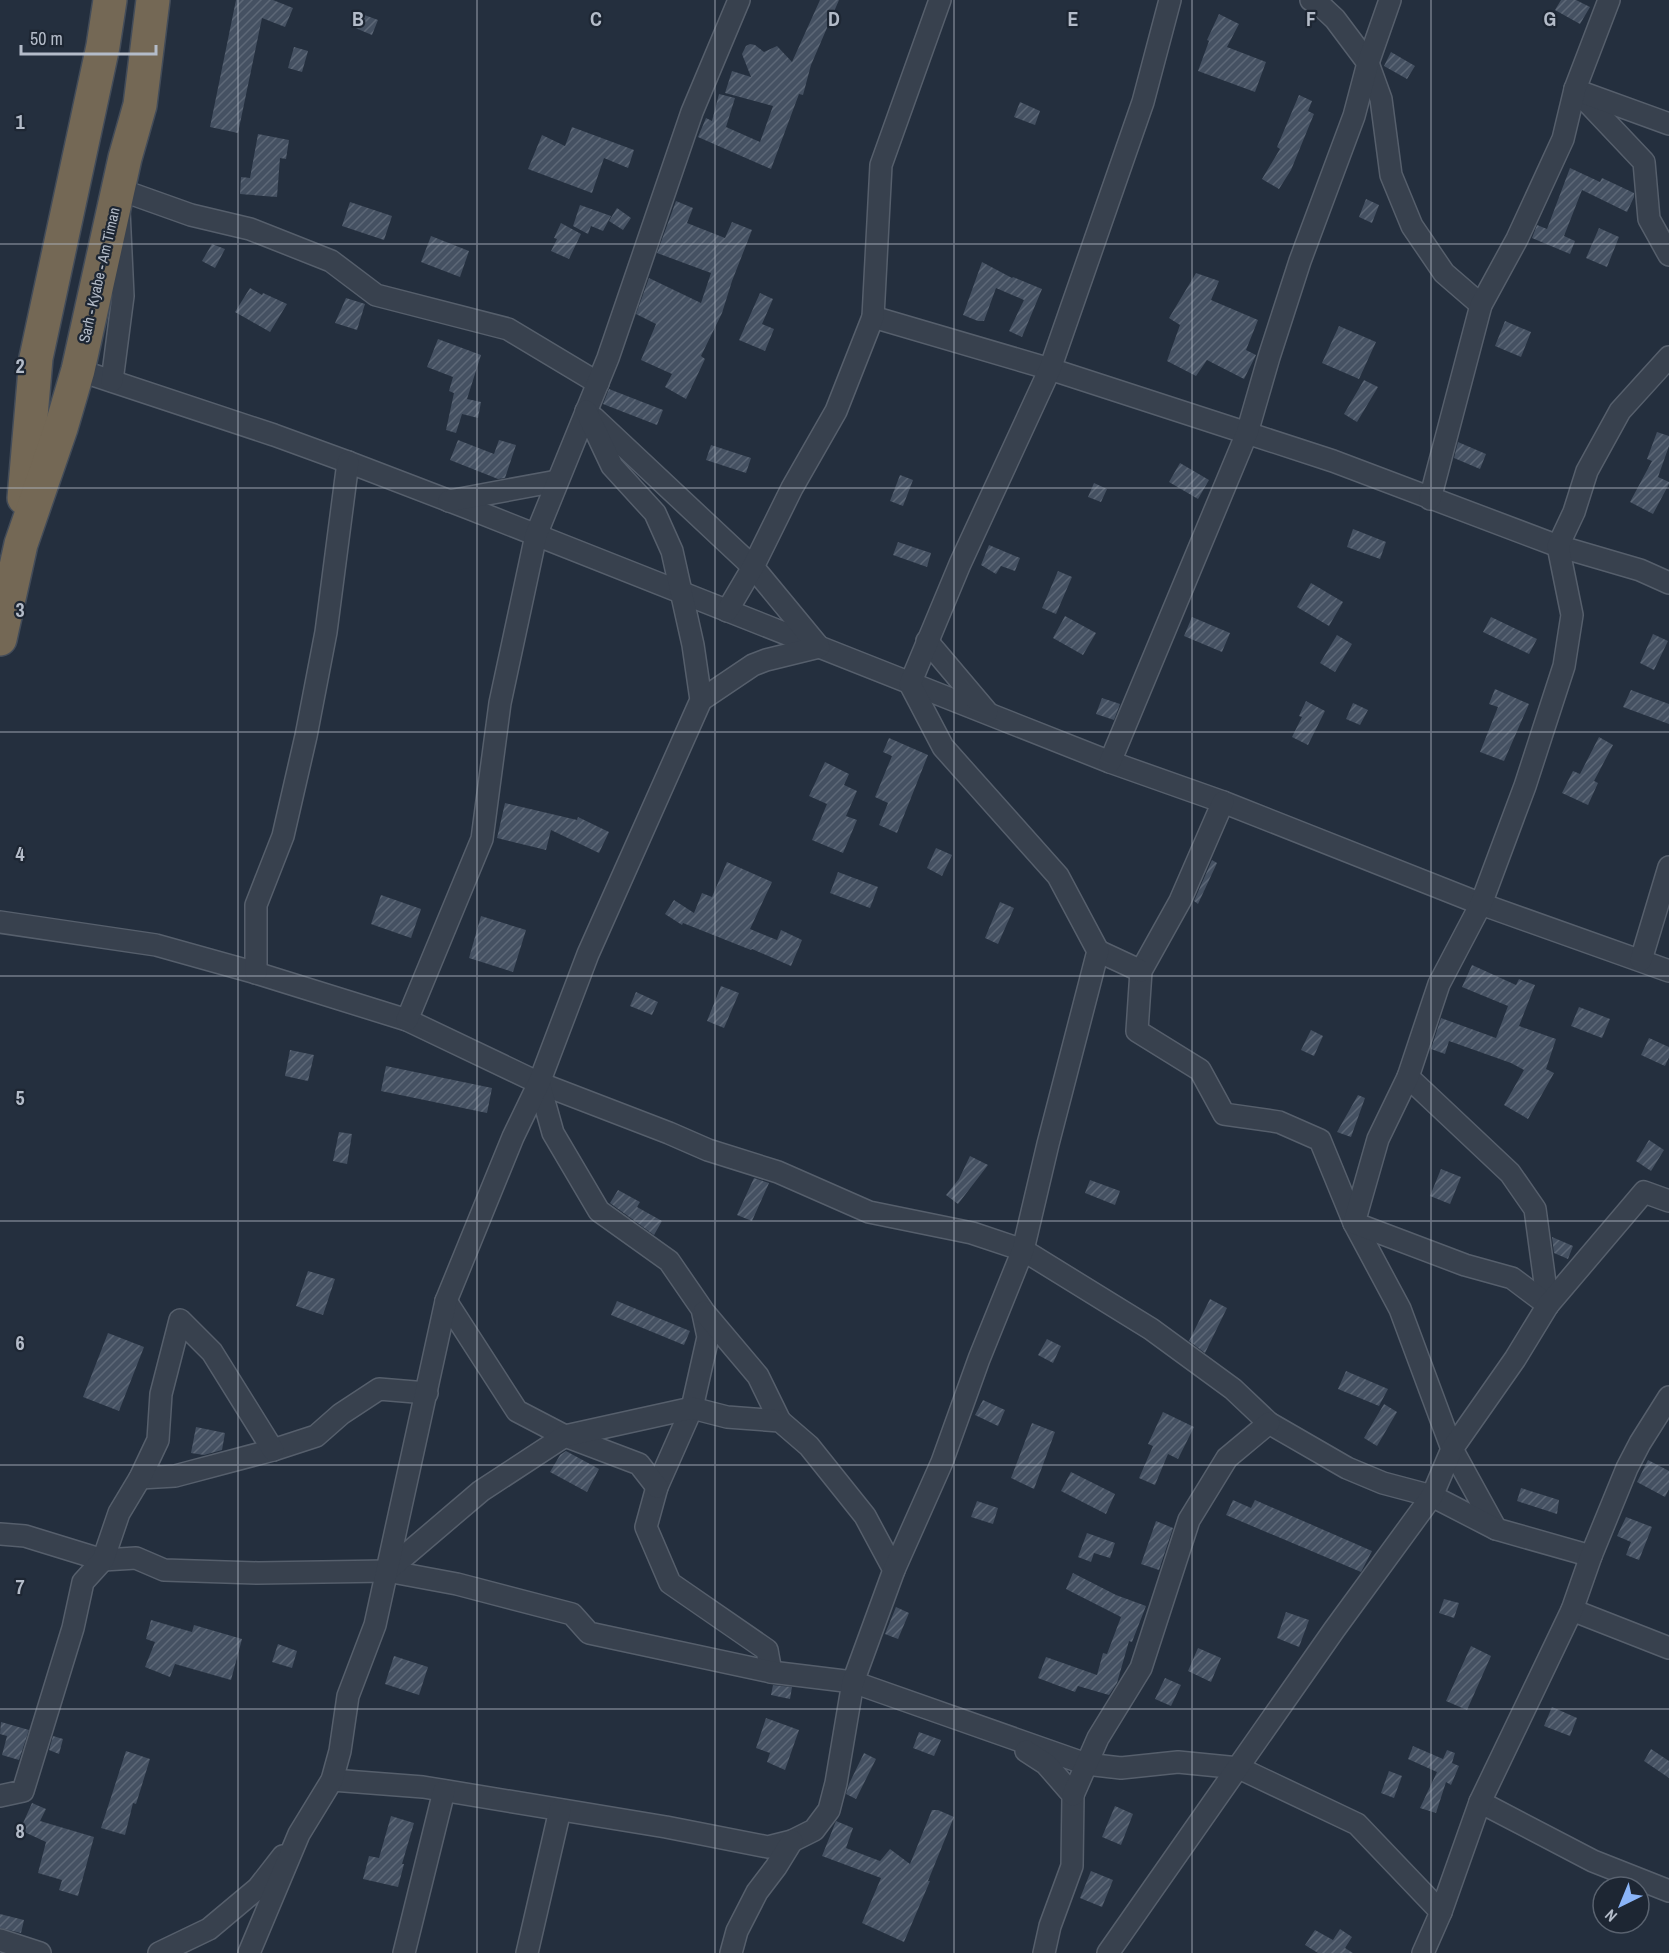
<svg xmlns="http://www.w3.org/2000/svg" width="1669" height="1953" font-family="'Archivo Narrow',sans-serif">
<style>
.building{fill:url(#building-hatch)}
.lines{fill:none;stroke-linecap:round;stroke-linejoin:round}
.street-casing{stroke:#565f6c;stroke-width:24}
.highway-casing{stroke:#434c59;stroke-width:36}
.street{stroke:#38414e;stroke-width:21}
.highway{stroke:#746855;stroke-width:33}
.grid{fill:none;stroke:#b4bcc9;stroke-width:1.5;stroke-opacity:0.55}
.labels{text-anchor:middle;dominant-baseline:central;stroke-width:4.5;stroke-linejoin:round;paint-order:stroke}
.street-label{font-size:15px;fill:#b4bcc9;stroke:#1d2633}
.grid-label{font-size:20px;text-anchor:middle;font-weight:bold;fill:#b4bcc9;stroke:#1d2633;stroke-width:4.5;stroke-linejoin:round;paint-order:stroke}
</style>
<defs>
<pattern id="building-hatch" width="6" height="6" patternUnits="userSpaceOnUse" patternTransform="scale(1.5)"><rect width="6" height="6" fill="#455162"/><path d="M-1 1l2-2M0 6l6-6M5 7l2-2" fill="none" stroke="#5d6877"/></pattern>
</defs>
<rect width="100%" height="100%" fill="#242f3e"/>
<g class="building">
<path d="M236,0H273L293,8L285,27L262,18L238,133L210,127Z"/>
<path d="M820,0H839L811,65L803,95L799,94L771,169L698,137L706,118L712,121L719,94L735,98L726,127L760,142L773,106L725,93L732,71L751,77L742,54L746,46L750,44L755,45L764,52L777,46L792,62Z"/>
<path d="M1561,0H1576L1590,7L1580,24L1555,10Z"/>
<path d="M359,13L378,20L372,35L353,27Z"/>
<path d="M1219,14L1239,24L1227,47L1266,62L1255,92L1198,71L1209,41L1207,40Z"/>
<path d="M294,47L308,51L302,72L288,68Z"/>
<path d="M1391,52L1415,66L1407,79L1384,66Z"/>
<path d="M1299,95L1312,101L1308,111L1314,114L1291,170L1279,189L1262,179L1280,149L1277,147Z"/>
<path d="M1020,102L1040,111L1035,125L1014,117Z"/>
<path d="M572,127L634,150L628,168L604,158L592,193L528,169L542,135L565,146Z"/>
<path d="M258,134L289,140L286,159L280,158L277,197L240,194L241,177L250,178Z"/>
<path d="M1570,168L1600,182L1602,178L1634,193V197L1627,212L1582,190L1564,236L1575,241L1570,254L1532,238L1537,225L1547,229Z"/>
<path d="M1366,199L1379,205L1372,223L1359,217Z"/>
<path d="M676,201L693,208L687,223L725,238L732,222L752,230L732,281L722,313L701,356L705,359L686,399L665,387L672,374L641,360L656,324L636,314L649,278L701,303L711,273L657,253Z"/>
<path d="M350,202L392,216L384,240L342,226Z"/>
<path d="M580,205L611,216L603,231L591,226L588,234L573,226Z"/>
<path d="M617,208L631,218L623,230L609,221Z"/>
<path d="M561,223L581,234L569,259L551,251L557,239L554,238Z"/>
<path d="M1599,228L1619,237L1607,267L1586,258Z"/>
<path d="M431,236L469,251L460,277L421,262Z"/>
<path d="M212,244L225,249L215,268L202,261Z"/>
<path d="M982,262L1012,278L1013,277L1042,289L1022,337L1009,331L1024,300L996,288L984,321H978L963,315Z"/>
<path d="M1196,273L1219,281L1211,300L1258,320L1246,350L1256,355L1244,379L1207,360L1196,376L1167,361L1180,325L1169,318Z"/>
<path d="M250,288L262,295L263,293L287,304L270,332L235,312Z"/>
<path d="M760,293L773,299L762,324L774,329L765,351L739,340Z"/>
<path d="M346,298L365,304L357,330L335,323Z"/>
<path d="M1505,321L1531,332L1521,357L1495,346Z"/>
<path d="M1339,326L1376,342L1359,379L1322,363Z"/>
<path d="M438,339L481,355L467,399L481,402L478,418L462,414L456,433L446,430L454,393L449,391L453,377L427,367Z"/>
<path d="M1364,380L1378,387L1357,422L1344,414Z"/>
<path d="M609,389L663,410L657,425L603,404Z"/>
<path d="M1657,432L1669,436V446L1658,477L1669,482V484L1653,514L1630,502L1652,461L1647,459Z"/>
<path d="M458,440L494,454L499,440L516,445L505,478L498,479L450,460Z"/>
<path d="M1458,442L1486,454L1480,469L1454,458Z"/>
<path d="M711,445L751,458L746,473L706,460Z"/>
<path d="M1180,463L1209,480L1198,499L1169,482Z"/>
<path d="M900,475L913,480L903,506L890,501Z"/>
<path d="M1094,483L1107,489L1101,502L1088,497Z"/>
<path d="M1353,529L1386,542L1380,559L1347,547Z"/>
<path d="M898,542L931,553L927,567L893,555Z"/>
<path d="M989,545L1020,558L1015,571L1001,566L996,574L981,565Z"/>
<path d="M1058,571L1072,577L1056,614L1042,608Z"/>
<path d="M1311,583L1343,602L1329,626L1297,607Z"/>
<path d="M1065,616L1096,633L1083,655L1053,638Z"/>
<path d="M1192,617L1230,633L1222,652L1184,636Z"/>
<path d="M1491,617L1537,639L1529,654L1483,632Z"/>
<path d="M1653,634L1668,641L1654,670L1640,663Z"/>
<path d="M1337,635L1352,644L1335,672L1320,663Z"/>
<path d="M1495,689L1529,704L1504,761L1480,752L1498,707L1489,704Z"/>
<path d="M1631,690L1669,704V724L1623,707Z"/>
<path d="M1102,698L1120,704L1114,720L1096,714Z"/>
<path d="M1306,701L1325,711L1308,745L1292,737L1302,717L1299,716Z"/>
<path d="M1353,703L1368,710L1360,725L1346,719Z"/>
<path d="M1599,737L1613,745L1594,781L1598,783L1588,805L1562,793L1573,771L1580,774Z"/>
<path d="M889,738L928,755L897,833L879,825L888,803L875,797L892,756L883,752Z"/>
<path d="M825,762L849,774L844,785L857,791L846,816L857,820L843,853L812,840L827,804L809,796Z"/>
<path d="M505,803L577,820L578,817L609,832L599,853L551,830L546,850L497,838Z"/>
<path d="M936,848L952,855L942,876L927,868Z"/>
<path d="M1212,860L1217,863L1198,904L1194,901Z"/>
<path d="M727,862L772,882L750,929L777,940L781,930L802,940L791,966L752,949L751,950L683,923L682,925L665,914L674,900L694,913L702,893L712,897Z"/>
<path d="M838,872L878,887L870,908L830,893Z"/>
<path d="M381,895L421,909L411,938L371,924Z"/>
<path d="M1000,902L1014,908L998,944L985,938Z"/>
<path d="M481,916L526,930L513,972L469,958Z"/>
<path d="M1472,965L1516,985L1519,979L1535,985L1519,1026L1556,1039L1546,1069L1554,1073L1528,1119L1504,1105L1524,1070L1511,1063L1449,1041L1445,1054L1431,1049L1441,1018L1496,1038L1508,1006L1462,987Z"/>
<path d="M721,986L739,993L724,1028L707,1021Z"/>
<path d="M636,992L658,1002L652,1015L630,1006Z"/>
<path d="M1579,1007L1610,1019L1602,1038L1571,1026Z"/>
<path d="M1311,1030L1323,1036L1314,1056L1301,1050Z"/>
<path d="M1649,1038L1669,1047V1057L1665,1066L1641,1055Z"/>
<path d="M290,1050L314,1055L308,1081L285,1076Z"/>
<path d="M386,1066L492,1088L487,1113L381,1091Z"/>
<path d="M1358,1095L1365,1098L1351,1137L1337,1132Z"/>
<path d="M339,1132L352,1134L347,1164L333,1161Z"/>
<path d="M1649,1140L1664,1150L1651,1171L1636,1161Z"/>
<path d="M970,1156L988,1165L958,1204L946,1195L959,1179Z"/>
<path d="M1441,1169L1461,1177L1450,1204L1430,1196Z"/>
<path d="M754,1178L769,1183L752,1221L737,1215Z"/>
<path d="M1090,1180L1120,1191L1115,1205L1085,1193Z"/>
<path d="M618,1190L640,1202L637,1207L662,1221L654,1235L610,1203Z"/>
<path d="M1552,1237L1573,1246L1568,1259L1554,1253Z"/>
<path d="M308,1271L335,1279L323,1315L296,1306Z"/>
<path d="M1210,1299L1227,1308L1205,1353L1189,1341Z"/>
<path d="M617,1301L690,1331L684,1345L611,1315Z"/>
<path d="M108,1333L144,1347L119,1411L83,1397Z"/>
<path d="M1047,1339L1061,1346L1053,1363L1038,1355Z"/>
<path d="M1346,1371L1388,1389L1379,1406L1338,1389Z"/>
<path d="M983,1400L1005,1410L998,1426L975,1415Z"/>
<path d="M1384,1404L1397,1412L1377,1446L1364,1438Z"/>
<path d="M1163,1412L1194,1427L1178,1459L1168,1454L1155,1485L1139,1478L1153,1446L1148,1444Z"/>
<path d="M1032,1423L1055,1432L1034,1489L1011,1478Z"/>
<path d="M196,1427L225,1433L222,1450L204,1455L191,1453Z"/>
<path d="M566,1451L599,1469L587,1492L550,1472L560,1455Z"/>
<path d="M1648,1460L1669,1471V1489L1665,1497L1637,1482Z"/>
<path d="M1071,1472L1115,1494L1106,1514L1061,1491Z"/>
<path d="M1521,1488L1559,1500L1557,1514L1517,1501Z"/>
<path d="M1233,1500L1251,1508L1255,1500L1372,1551L1361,1572L1226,1515Z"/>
<path d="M977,1501L998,1508L993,1524L971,1517Z"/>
<path d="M1626,1517L1652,1527L1639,1560L1626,1555L1631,1542L1617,1536Z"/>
<path d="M1156,1521L1173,1528L1159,1570L1141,1564Z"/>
<path d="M1087,1533L1115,1543L1110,1558L1094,1553L1091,1562L1078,1557Z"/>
<path d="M1073,1573L1116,1595L1146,1606L1132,1642L1129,1641L1117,1683L1109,1695L1078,1686L1075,1692L1038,1678L1046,1657L1097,1675L1103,1653L1107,1654L1121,1617L1066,1589Z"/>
<path d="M1444,1599L1459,1603L1454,1618L1439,1613Z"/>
<path d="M896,1607L909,1613L898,1639L885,1634Z"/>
<path d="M1286,1612L1309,1620L1299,1647L1277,1638Z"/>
<path d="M151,1620L192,1632L194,1625L242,1639L231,1680L175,1664L170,1677L145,1667L155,1642L146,1639Z"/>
<path d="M278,1644L297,1651L292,1668L272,1662Z"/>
<path d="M1471,1646L1491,1656L1467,1710L1446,1701Z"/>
<path d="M1198,1648L1221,1658L1211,1682L1188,1671Z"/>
<path d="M394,1656L428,1667L419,1695L385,1684Z"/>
<path d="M1165,1678L1181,1685L1171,1706L1155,1699Z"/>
<path d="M773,1685L792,1687L790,1699L771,1695Z"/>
<path d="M1552,1707L1577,1718L1570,1736L1544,1726Z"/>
<path d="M766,1718L799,1730L785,1770L767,1762L770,1753L756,1748Z"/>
<path d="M1,1722L29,1730L19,1760L2,1755L7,1736L0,1734Z"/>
<path d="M919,1732L941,1740L934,1756L913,1748Z"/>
<path d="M53,1736L63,1739L59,1754L49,1750Z"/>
<path d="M1413,1746L1443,1759L1447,1750L1455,1753L1452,1763L1459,1766L1451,1785L1446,1782L1436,1813L1420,1808L1437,1772L1408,1759Z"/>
<path d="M1651,1749L1669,1761V1778L1644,1761Z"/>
<path d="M126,1751L150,1759L136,1804L133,1803L125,1835L101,1828Z"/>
<path d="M864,1753L876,1759L856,1799L846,1794L849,1784Z"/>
<path d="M1389,1771L1402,1776L1394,1798L1381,1793Z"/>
<path d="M32,1803L46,1809L40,1821L94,1837L78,1896L59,1890L62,1880L38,1873L46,1842L20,1830Z"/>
<path d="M1115,1806L1133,1814L1121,1845L1102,1837Z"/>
<path d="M932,1810H938L954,1817L928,1881H930L904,1942L862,1923L881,1878L822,1856L836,1821L853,1828L846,1848L880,1861L890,1849L910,1864Z"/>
<path d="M391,1816L414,1823L402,1864H404L398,1887L363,1879L369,1856L379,1858Z"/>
<path d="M1091,1871L1113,1880L1102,1907L1080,1898Z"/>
<path d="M0,1914L24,1920L21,1933L0,1928Z"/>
<path d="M1340,1929L1352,1937L1345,1948L1353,1953H1318L1305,1945L1315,1930L1333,1940Z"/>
</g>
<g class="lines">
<defs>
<g id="street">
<path d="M1311,0L1318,3L1335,19L1368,63L1381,99L1391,175L1412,226L1444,273L1481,305"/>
<path d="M1575,89L1644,162L1649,219L1669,255"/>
<path d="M1581,92L1669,124"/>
<path d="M873,317L1050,369L1247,433L1333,461L1558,546L1640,570L1669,583"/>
<path d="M78,370L274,435L348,462L468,508L1110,762L1223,802L1481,904L1669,971"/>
<path d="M112,381L123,296L118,189L191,215L250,229L331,261L376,295L508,329L598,383"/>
<path d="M594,418L753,567L819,647L766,660L753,665L701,700"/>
<path d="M1430,499L1481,305L1517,239L1563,139L1575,89L1609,0"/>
<path d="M449,501L557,481"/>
<path d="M727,611L753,567L792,488L836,411L873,317L881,165L940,0"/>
<path d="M927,641L987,712"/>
<path d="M1110,762L1247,433L1269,357L1300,261L1354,116L1368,63L1390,0"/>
<path d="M1223,802L1180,901L1141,971L1137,1031L1200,1070L1224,1114L1279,1122L1320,1140L1354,1223L1400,1309L1452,1449L1496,1529"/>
<path d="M0,922L156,945L256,973L407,1020L539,1083L669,1133L708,1150L778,1172L869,1212L972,1233L1023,1250L1151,1329L1233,1389L1269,1423L1347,1468L1383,1483L1432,1496L1496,1529L1591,1556"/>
<path d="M1098,951L1141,971"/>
<path d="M1641,960L1669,867"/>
<path d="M256,973V905L283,836L306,736L326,632L348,462"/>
<path d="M407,1020L482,839L500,703L536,535L608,358L692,112L739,0"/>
<path d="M1408,1077L1510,1173L1535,1209L1548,1305"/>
<path d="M539,1083L553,1133L599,1211L669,1261L702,1309L708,1337L692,1408L657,1487L646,1527L670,1583L767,1650L771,1672"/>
<path d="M446,1301L517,1411L565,1436L639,1464L657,1487"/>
<path d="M1548,1305L1512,1278L1465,1265L1354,1223L1378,1139L1408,1077L1439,984L1481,904L1525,786L1564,666L1572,615L1558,546L1574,512L1587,471L1620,411L1669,357"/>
<path d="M704,1312L758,1376L780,1421"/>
<path d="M140,1478L175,1476L273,1450L316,1436L341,1414L379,1389L427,1393"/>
<path d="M0,1534L25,1536L103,1560L136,1558L164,1570L258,1573L387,1571L457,1584L572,1614L589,1633L771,1672L853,1682L1086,1764L1121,1768L1178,1762L1239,1768L1357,1824L1441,1912"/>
<path d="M387,1571L481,1491L565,1436L692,1408L727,1417L780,1421L809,1446L865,1516L894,1570"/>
<path d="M1572,1610L1669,1648"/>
<path d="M1026,1751L1046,1764L1073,1795L1072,1866L1050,1926L1044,1953"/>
<path d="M332,1780L423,1787L666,1827L768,1847L792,1841L814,1830L829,1810L836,1783L853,1682L894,1570L942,1462L979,1359L1023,1250L1048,1144L1098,951L1058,876L943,747L910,684L960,564L1050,369L1143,102L1170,0"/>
<path d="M1073,1795L1098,1738L1141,1668L1189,1520L1227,1458L1269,1423"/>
<path d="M0,1796L23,1791L73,1628L83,1582L103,1560L119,1513L140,1478L158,1440L161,1394L180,1320L212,1352L273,1450"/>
<path d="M1480,1802L1593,1861L1669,1891"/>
<path d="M0,1940L40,1953"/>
<path d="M159,1953L209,1929L258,1888L283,1856"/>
<path d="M249,1953L299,1834L332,1780L340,1751L348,1696L375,1625L446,1301L513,1137L539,1083L588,954L701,700L693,645L672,551L655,513L612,466L586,411"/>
<path d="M404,1953L444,1791"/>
<path d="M527,1953L560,1810"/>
<path d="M731,1953L737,1931L757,1892L776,1867L792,1841"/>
<path d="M1108,1953L1334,1630L1432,1496L1452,1449L1515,1359L1548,1305L1644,1192L1669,1201"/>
<path d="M1423,1953L1441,1912L1480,1802L1572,1610L1591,1556L1627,1468L1640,1443L1669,1397"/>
</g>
<g id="highway">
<path d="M24,498L36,358L103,46L110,0"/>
<path d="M0,639L21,544L61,428L78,370L125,158L140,105L153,0"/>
</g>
</defs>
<use href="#street" class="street-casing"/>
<use href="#highway" class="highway-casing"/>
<use href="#street" class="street"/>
<use href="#highway" class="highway"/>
</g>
<path class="grid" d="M238,0V1953M477,0V1953M715,0V1953M954,0V1953M1192,0V1953M1431,0V1953M0,244H1669M0,488H1669M0,732H1669M0,976H1669M0,1221H1669M0,1465H1669M0,1709H1669"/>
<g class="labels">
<g class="street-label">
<text transform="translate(99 275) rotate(-77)">Sarh - Kyabe - Am Timan</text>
</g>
</g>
<g class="grid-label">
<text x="358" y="26">B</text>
<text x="596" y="26">C</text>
<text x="834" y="26">D</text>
<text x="1073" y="26">E</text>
<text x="1311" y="26">F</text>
<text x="1550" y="26">G</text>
<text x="20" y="129">1</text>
<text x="20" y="373">2</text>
<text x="20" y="617">3</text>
<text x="20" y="861">4</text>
<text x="20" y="1105">5</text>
<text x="20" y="1350">6</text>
<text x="20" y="1594">7</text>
<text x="20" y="1838">8</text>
</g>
<g transform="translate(1621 1905) rotate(223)"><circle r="28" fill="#1d2633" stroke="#59626f" stroke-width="1.5"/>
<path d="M0-4.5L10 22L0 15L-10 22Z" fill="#8ab4f8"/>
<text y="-9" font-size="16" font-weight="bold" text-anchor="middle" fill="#b4bcc9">N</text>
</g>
<path d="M21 45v9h135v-9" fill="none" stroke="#b4bcc9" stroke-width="3"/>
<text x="30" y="45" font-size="18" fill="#b4bcc9" stroke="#1d2633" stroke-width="4.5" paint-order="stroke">50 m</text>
</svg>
